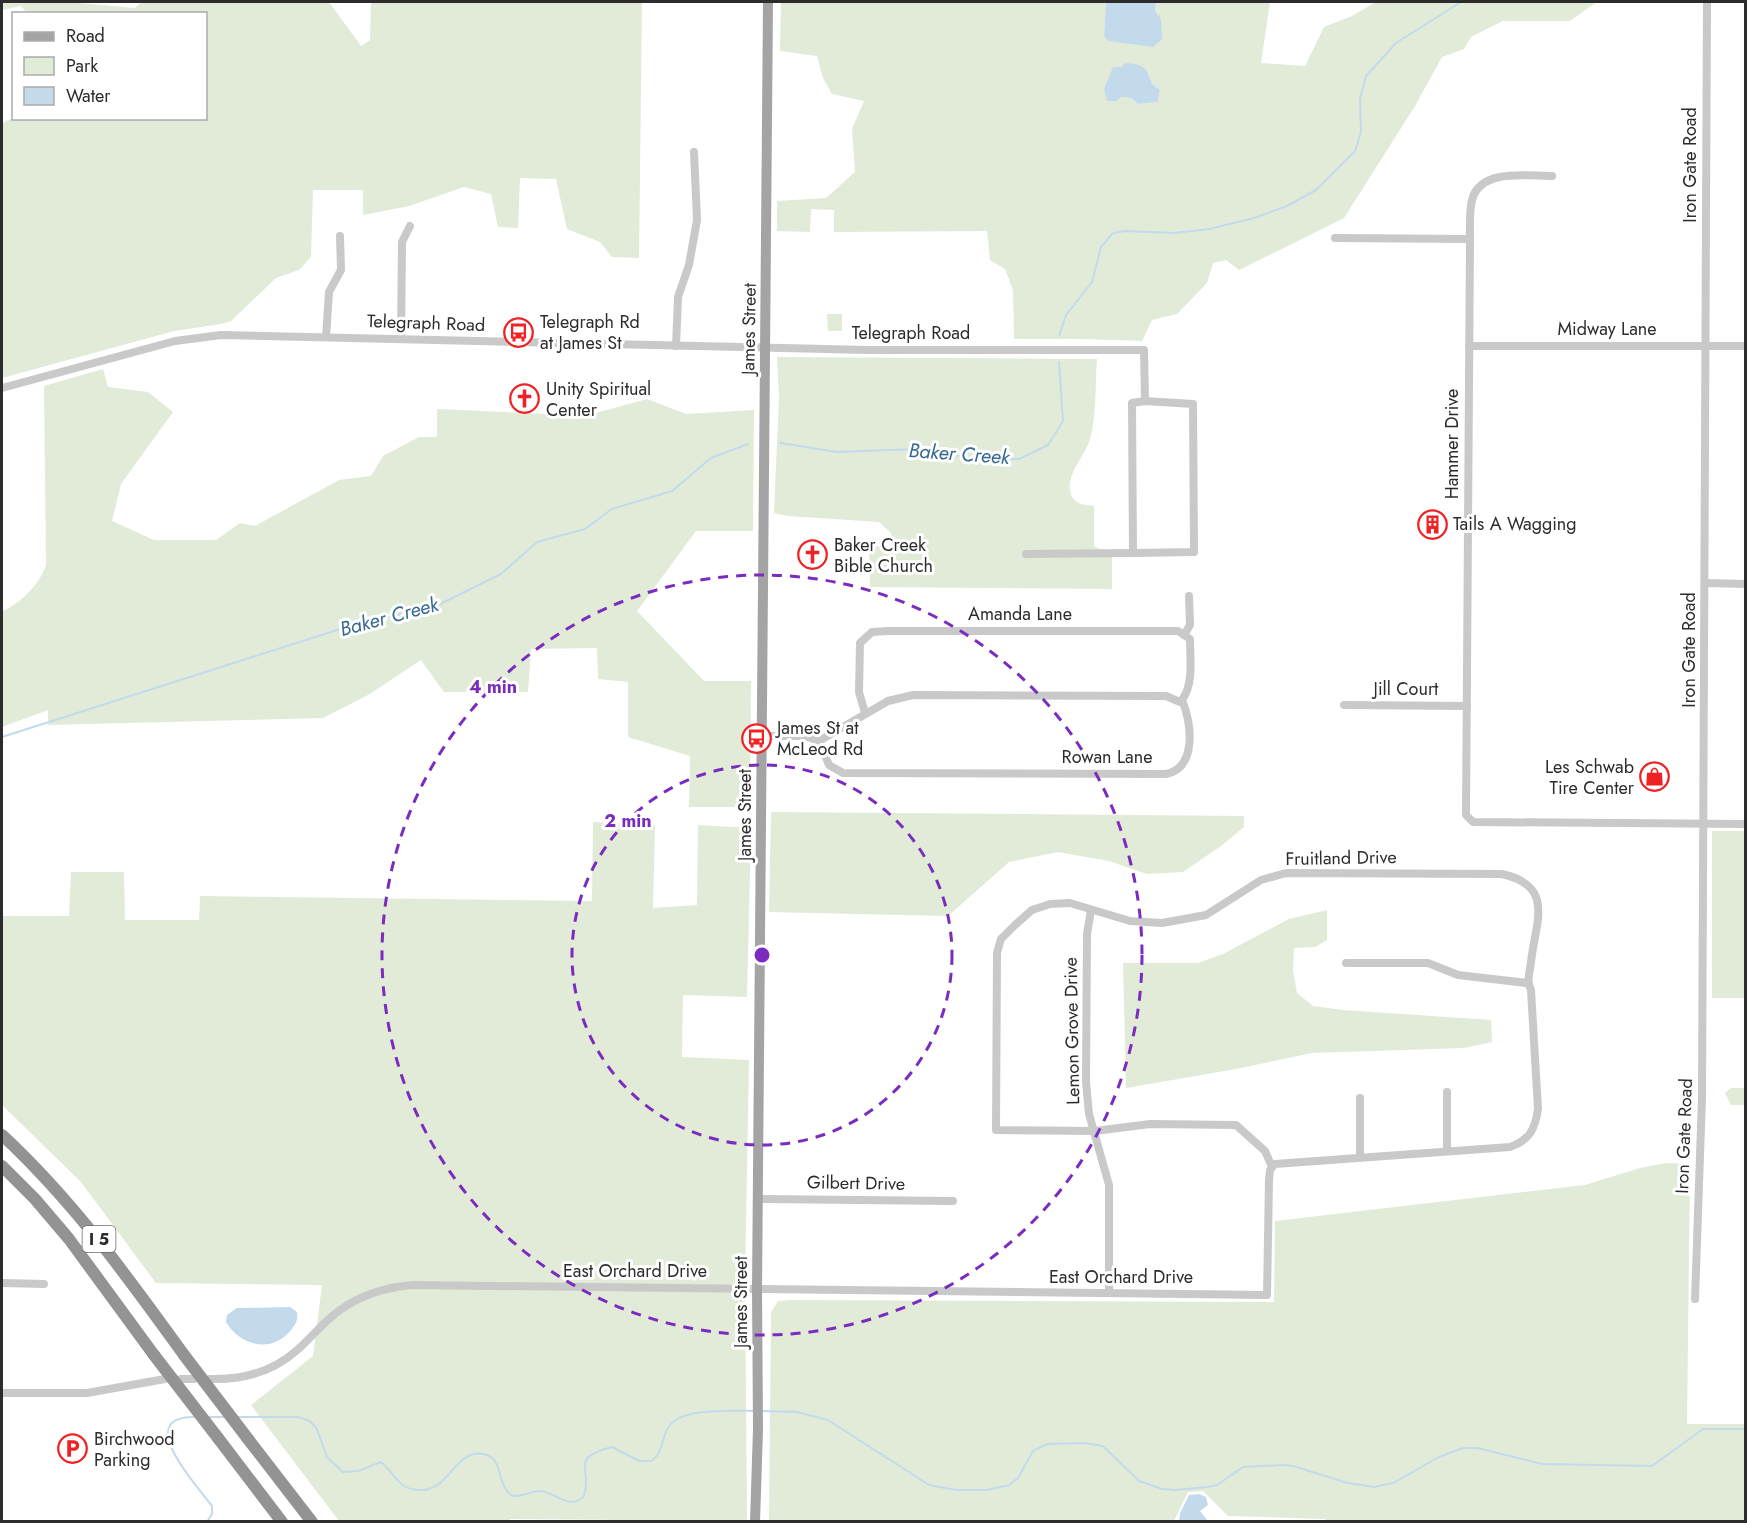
<svg xmlns="http://www.w3.org/2000/svg" width="1747" height="1523" font-family="Jost,sans-serif">
<style>
.green{fill:#e1ebd8;fill-rule:evenodd}
.water{fill:#c3daed}
.lines{fill:none;stroke-linecap:round;stroke-linejoin:round}
.stream{stroke:#c3daed;stroke-width:2}
.minor{stroke:#c9c9c9;stroke-width:8}
.major{stroke:#a4a4a4;stroke-width:10}
.highway{stroke:#939393;stroke-width:12}
.highway-bridge{stroke:#939393;stroke-width:12}
.ring{fill:none;stroke:#7b2cbf;stroke-width:3;stroke-dasharray:10 8}
.labels{text-anchor:middle;dominant-baseline:central;stroke-width:6;stroke-linejoin:round;paint-order:stroke}
.shield{fill:#fff;stroke:#6b6b6b;stroke-width:1.5}
.shield-label{font-size:16px;font-weight:bold;fill:#2c2c2c}
.street-label{font-size:18px;fill:#2c2c2c;stroke:#fff}
.poi-label{font-size:18px;fill:#2c2c2c;stroke:#fff;text-anchor:start}
.water-label{font-size:20px;font-style:italic;fill:#366992;stroke:#fff}
.centre{fill:#7b2cbf;stroke:#fff;stroke-width:3}
.ring-label{font-size:18px;text-anchor:middle;font-weight:bold;fill:#7b2cbf;stroke:#fff;stroke-width:6;stroke-linejoin:round;paint-order:stroke}
</style>
<rect width="100%" height="100%" fill="#fff"/>
<g class="green">
<path d="M2,2H68L135,8L141,2H329L361,46L370,40L371,2H642L639,258L612,257L600,242L567,229L556,179L520,178L518,228L498,227L491,194L464,187L409,206L363,215V190H313L311,257L299,270L276,278L231,321L221,324L174,331L2,378V123L13,118H206V14L27,13L21,6L2,10Z"/>
<path d="M781,2H1106L1104,35L1155,11L1156,2H1270L1261,63L1305,66L1324,27L1352,16L1376,2H1603L1595,3L1570,21H1503L1471,37L1464,49L1442,57L1415,106L1344,218L1239,270L1226,260L1213,263L1207,283L1177,314L1152,320L1142,341L1083,339H1014L1013,290L1005,269L990,260L987,231L834,232V210L811,209L810,232L777,231V201L826,198L855,172L852,129L864,101L832,94L823,78L817,56L780,51ZM1149,73L1152,84L1160,90L1158,102L1138,104L1131,98L1121,97Z"/>
<path d="M827,314H842V331H828Z"/>
<path d="M777,357L1097,359C1095,383 1097,427 1087,447C1080,461 1068,474 1070,490C1072,504 1083,505 1094,506V546L1112,556V589L870,587L869,546H890L891,533L879,522L788,516L774,513L779,398Z"/>
<path d="M103,369L108,387L148,392L173,412L121,484L112,521L154,540H216L240,523L255,526L339,480L371,476L383,456L419,437H437V409L549,414L596,413L647,399L686,414L754,410L753,531H696L637,611L704,681H751L750,807H689L690,756L628,737V682L598,679L597,648L531,649L528,692H444L421,660L368,695L323,718L48,725V710L2,727V611C19,606 41,582 46,565L44,386Z"/>
<path d="M771,812L1244,816V827L1221,846L1183,872L1147,874L1109,861L1058,852L1009,862L948,916L769,912Z"/>
<path d="M593,822L655,825L653,908L697,905L698,825L751,828L747,997L683,995L682,1057L749,1060L745,1279L747,1521L510,1519L509,1522L339,1521L251,1405L313,1356L322,1285L156,1283L81,1182L2,1105V916H69L71,872H124L125,920H199L200,896L592,901Z"/>
<rect x="1712" y="831" width="33" height="167"/>
<path d="M1327,910V940L1315,947L1294,948L1293,971L1297,993L1313,1006L1343,1010L1491,1020L1492,1042L1464,1048L1312,1053L1236,1069L1126,1088L1123,963H1198L1223,954L1289,919Z"/>
<path d="M1731,1088H1745V1105H1731L1725,1093Z"/>
<path d="M1667,1163L1690,1164L1687,1424H1745V1521H1328L1325,1519L1228,1516L1203,1491L1188,1492L1174,1521H769L771,1312L778,1301L791,1300L1274,1302L1275,1221L1585,1185L1640,1168Z"/>
</g>
<g class="water">
<path d="M1106,2H1156L1155,11L1161,19L1162,39L1153,47L1108,41L1104,35Z"/>
<path d="M1126,63C1142,64 1148,67 1152,84L1160,90L1158,102L1138,104L1131,98L1121,97L1117,101H1107L1104,89L1113,67H1121Z"/>
<path d="M290,1307L297,1312C298,1320 296,1324 291,1330C272,1354 240,1346 226,1322L227,1315L237,1308Z"/>
<path d="M1199,1494L1206,1497L1208,1505L1200,1511L1208,1521H1179L1180,1513L1189,1495Z"/>
</g>
<g class="lines">
<g class="stream">
<path d="M1059,336L1066,315L1092,282L1101,247L1113,233L1125,231L1174,233L1209,229L1254,218L1287,206L1316,190L1355,151L1361,132L1360,99L1366,76L1396,43L1461,2"/>
<path d="M780,443L837,452L916,449L981,459H1019L1048,445L1063,421L1059,362"/>
<path d="M2,737L359,623L432,608L501,574L537,542L585,529L612,509L672,491L711,458L748,444"/>
<path d="M762,1411L797,1412L828,1420L929,1485L956,1490H987L1009,1485L1018,1478L1033,1451L1047,1444L1084,1443L1103,1446L1139,1481L1162,1489L1175,1490L1208,1487L1217,1485L1243,1467L1283,1465L1293,1466L1348,1483L1374,1487L1393,1483L1439,1457L1463,1448H1477L1542,1464L1652,1466L1703,1429H1746"/>
<path d="M195,1417C131,1416 199,1488 212,1506V1514L207,1522"/>
<path d="M207,1417H225"/>
<path d="M237,1417H298L310,1421L317,1429L327,1457L343,1472L358,1471L381,1462C390,1469 395,1480 404,1486C409,1489 415,1490 421,1490C450,1491 456,1445 487,1455C504,1461 496,1486 513,1496C522,1497 529,1492 538,1491C555,1490 568,1512 584,1496C593,1469 568,1458 612,1447L639,1461H651C663,1454 661,1439 668,1428C679,1407 733,1411 754,1411"/>
</g>
<g class="minor">
<path d="M1552,176C1527,176 1480,168 1472,200C1469,212 1470,227 1470,239L1466,815L1473,822L1746,824"/>
<path d="M1335,238L1470,239"/>
<path d="M326,337L329,292L341,270L340,236"/>
<path d="M401,338L402,242L410,226"/>
<path d="M676,346L678,297L689,265L697,220L694,152"/>
<path d="M1469,346H1746"/>
<path d="M2,388L175,341L221,335L867,350H1144L1145,401L1132,403L1133,553L1194,552L1193,404L1145,401"/>
<path d="M1026,554L1133,553"/>
<path d="M1706,583L1746,584"/>
<path d="M1184,635L1190,625L1189,596"/>
<path d="M1344,705L1467,706"/>
<path d="M865,713L859,692L860,643L872,632L888,631H1178L1190,639C1190,658 1194,684 1182,700"/>
<path d="M762,736H805L819,741L829,765L843,773L1166,774C1197,768 1192,723 1182,700"/>
<path d="M819,741L888,701L913,695L1166,696L1180,702L1182,700"/>
<path d="M1091,910L1087,934L1086,1082L1089,1114L1109,1185V1293"/>
<path d="M1346,963H1428L1458,975L1527,983"/>
<path d="M1447,1092V1151"/>
<path d="M1360,1098V1157"/>
<path d="M758,1199L953,1201"/>
<path d="M2,1283L44,1284"/>
<path d="M1695,1299L1702,1098L1707,2"/>
<path d="M181,1379H194"/>
<path d="M210,1379C242,1380 272,1372 296,1351C311,1338 323,1322 340,1310C361,1295 387,1287 413,1285L1267,1295L1269,1180L1270,1170L1275,1164L1510,1147C1530,1140 1535,1129 1538,1109L1531,990C1526,981 1530,972 1531,962C1535,923 1556,886 1502,874L1286,873L1261,880L1206,915L1162,923L1130,921L1070,903L1050,904L1032,910L1015,925L1001,939L997,953L996,1130L1095,1131L1150,1124L1236,1125L1265,1151L1272,1167"/>
<path d="M2,1393H87L165,1379"/>
</g>
<path class="major" d="M755,1522L758,1429L757,1289L768,2"/>
<g class="highway">
<path d="M2,1135C73,1201 127,1276 184,1355"/>
<path d="M2,1166L35,1199L69,1239L154,1355"/>
<path d="M218,1438L282,1522"/>
<path d="M248,1439L312,1522"/>
</g>
<g class="highway-bridge">
<path d="M154,1355L218,1438"/>
<path d="M184,1355L248,1439"/>
</g>
</g>
<g class="ring">
<circle cx="762" cy="955" r="190"/>
<circle cx="762" cy="955" r="380"/>
</g>
<defs>
<symbol id="bus-ring" viewBox="-11 -11 22 22"><circle r="9.5" fill="#fff" stroke="#ef2325" stroke-width="1.5"/><path d="M-5-6H5V4H4V6H2V4H-2V6H-4V4H-5ZM-3.5-4V0h7V-4ZM-3.5 1.2v1.5H-2V1.2ZM2 1.2v1.5H3.5V1.2Z" fill="#ef2325"/></symbol>
<symbol id="church-ring" viewBox="-11 -11 22 22"><circle r="9.5" fill="#fff" stroke="#ef2325" stroke-width="1.5"/><path d="M-1.2-6h2.4v3.5h3.3v2.4h-3.3V6h-2.4V-.1h-3.3v-2.4h3.3Z" fill="#ef2325"/></symbol>
<symbol id="building-ring" viewBox="-11 -11 22 22"><circle r="9.5" fill="#fff" stroke="#ef2325" stroke-width="1.5"/><path d="M-4-6H4V6H1V3H-1V6H-4ZM-2.5-4.3h1.7v1.8h-1.7ZM.8-4.3h1.7v1.8H.8ZM-2.5-1h1.7V.8h-1.7ZM.8-1h1.7V.8H.8Z" fill="#ef2325"/></symbol>
<symbol id="shop-ring" viewBox="-11 -11 22 22"><circle r="9.5" fill="#fff" stroke="#ef2325" stroke-width="1.5"/><path d="M-5-2.5h2.3a2.7 3.5 0 0 1 5.4 0H5L5.5 6h-11ZM-1.5-2.5h3a1.5 2.3 0 0 0-3 0Z" fill="#ef2325"/></symbol>
<symbol id="parking-ring" viewBox="-11 -11 22 22"><circle r="9.5" fill="#fff" stroke="#ef2325" stroke-width="1.5"/><path d="M-3.5-5.5H1a3.5 3.5 0 0 1 0 7H-1V5.5H-3.5ZM-1-3.4V-.6H.8a1.4 1.4 0 0 0 0-2.8Z" fill="#ef2325"/></symbol>
</defs>
<g fill-rule="evenodd">
<use href="#bus-ring" x="502" y="316" width="33" height="33"/>
<use href="#church-ring" x="508" y="382" width="33" height="33"/>
<use href="#building-ring" x="1416" y="508" width="33" height="33"/>
<use href="#church-ring" x="796" y="538" width="33" height="33"/>
<use href="#bus-ring" x="740" y="722" width="33" height="33"/>
<use href="#shop-ring" x="1638" y="760" width="33" height="33"/>
<use href="#parking-ring" x="56" y="1432" width="33" height="33"/>
</g>
<g class="labels">
<rect class="shield" x="82.5" y="1226" width="33" height="26" rx="4.5"/>
<g class="shield-label">
<text x="99" y="1239">I 5</text>
</g>
<g class="street-label">
<text transform="translate(1690 165) rotate(-90)">Iron Gate Road</text>
<text transform="translate(426 323) rotate(2)">Telegraph Road</text>
<text transform="translate(749 329) rotate(-89)">James Street</text>
<text x="1607" y="329">Midway Lane</text>
<text x="911" y="333">Telegraph Road</text>
<text transform="translate(1452 444) rotate(-90)">Hammer Drive</text>
<text x="1020" y="614">Amanda Lane</text>
<text transform="translate(1689 650) rotate(-90)">Iron Gate Road</text>
<text x="1406" y="689">Jill Court</text>
<text x="1107" y="757">Rowan Lane</text>
<text transform="translate(745 815) rotate(-90)">James Street</text>
<text transform="translate(1341 858) rotate(-1)">Fruitland Drive</text>
<text transform="translate(1072 1031) rotate(-91)">Lemon Grove Drive</text>
<text transform="translate(1684 1136) rotate(-88)">Iron Gate Road</text>
<text transform="translate(856 1183) rotate(1)">Gilbert Drive</text>
<text x="635" y="1271">East Orchard Drive</text>
<text x="1121" y="1277">East Orchard Drive</text>
<text transform="translate(741 1302) rotate(-90)">James Street</text>
</g>
<g class="poi-label">
<text x="540" y="322">Telegraph Rd<tspan x="540" dy="21">at James St</tspan></text>
<text x="546" y="389">Unity Spiritual<tspan x="546" dy="21">Center</tspan></text>
<text x="1453" y="524">Tails A Wagging</text>
<text x="834" y="545">Baker Creek<tspan x="834" dy="21">Bible Church</tspan></text>
<text x="777" y="728">James St at<tspan x="777" dy="21">McLeod Rd</tspan></text>
<text x="1634" y="767" text-anchor="end">Les Schwab<tspan x="1634" dy="21">Tire Center</tspan></text>
<text x="94" y="1439">Birchwood<tspan x="94" dy="21">Parking</tspan></text>
</g>
<g class="water-label">
<text transform="translate(959 454) rotate(4)">Baker Creek</text>
<text transform="translate(389 617) rotate(-15)">Baker Creek</text>
</g>
</g>
<circle cx="762" cy="955" r="9" class="centre"/>
<g class="ring-label">
<text x="493" y="693">4 min</text>
<text x="628" y="827">2 min</text>
</g>
<rect width="1747" height="1523" fill="none" stroke="#2c2c2c" stroke-width="6"/>
<rect x="12" y="12" width="195" height="108" fill="#ffffff" stroke="#ababab" stroke-width="1.5"/>
<rect x="24" y="32" width="30" height="9" fill="#a4a4a4" stroke="#ababab" stroke-width="1.5"/>
<text x="66" y="42" font-size="18" fill="#2c2c2c">Road</text>
<rect x="24" y="57" width="30" height="18" fill="#e1ebd8" stroke="#ababab" stroke-width="1.5"/>
<text x="66" y="72" font-size="18" fill="#2c2c2c">Park</text>
<rect x="24" y="87" width="30" height="18" fill="#c3daed" stroke="#ababab" stroke-width="1.5"/>
<text x="66" y="102" font-size="18" fill="#2c2c2c">Water</text>
</svg>
